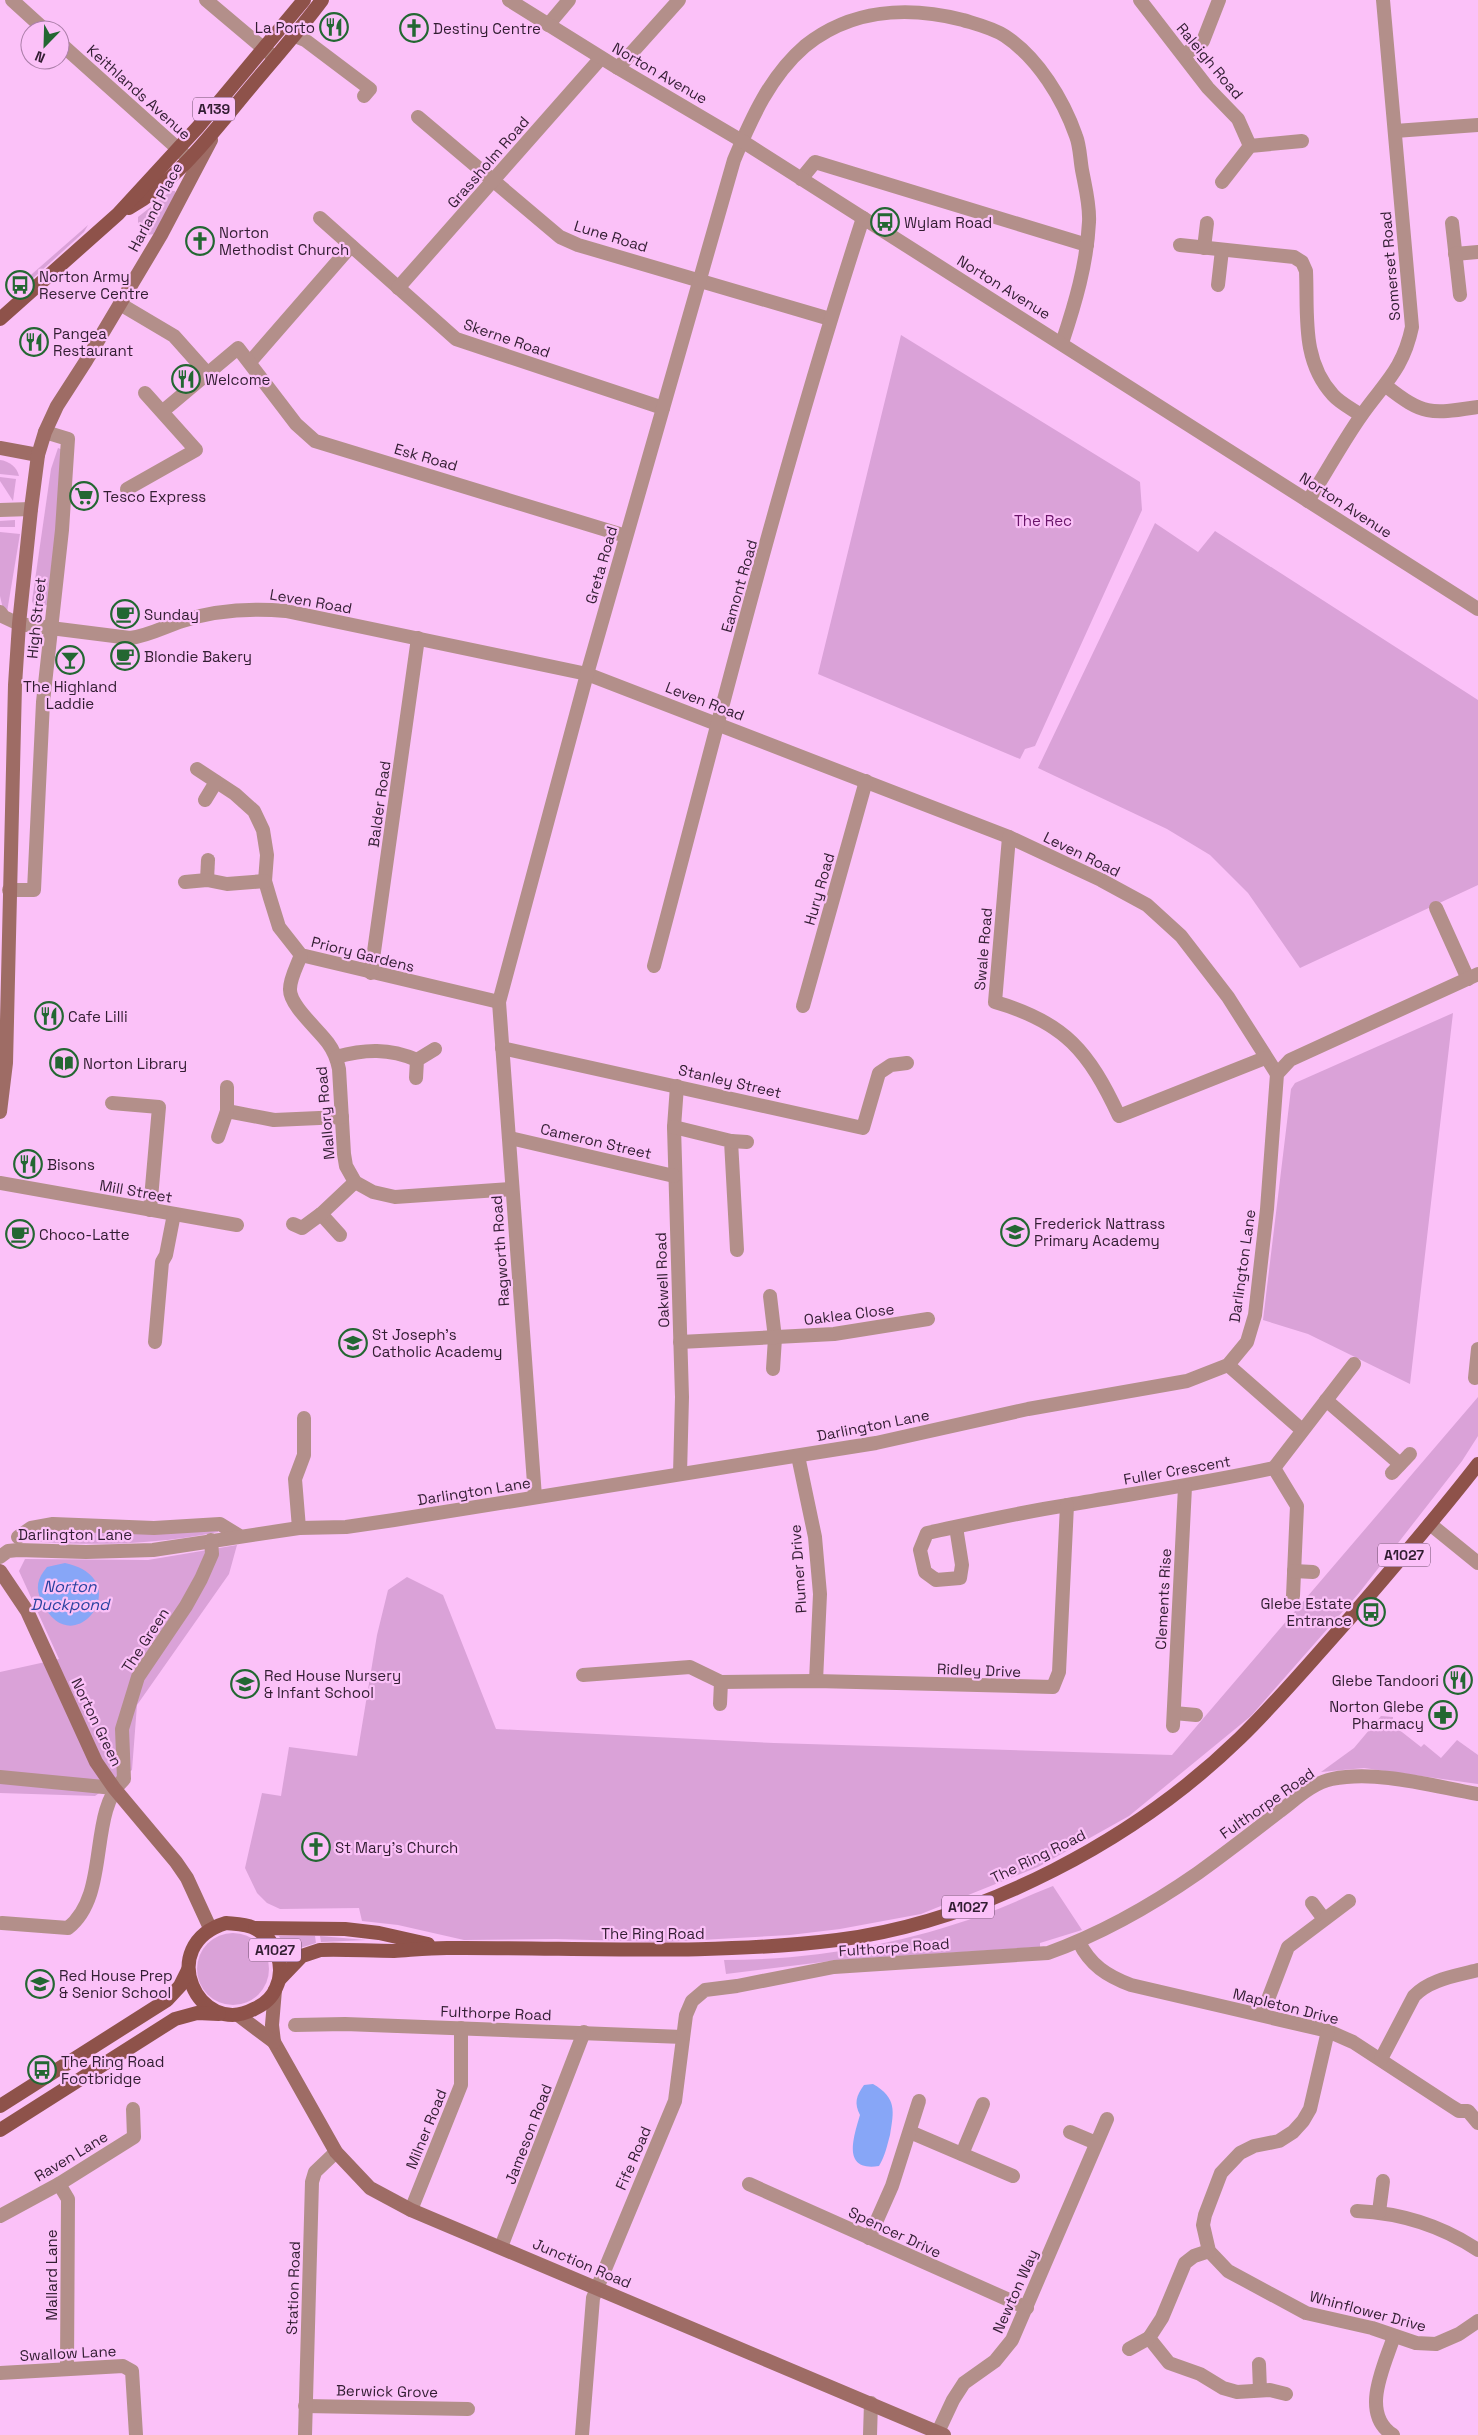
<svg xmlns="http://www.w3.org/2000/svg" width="1478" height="2435" font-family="'Space Grotesk',sans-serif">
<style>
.green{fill:#daa2d8}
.water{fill:#87a6f7}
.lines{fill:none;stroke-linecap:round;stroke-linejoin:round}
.minor{stroke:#b38f8a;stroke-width:14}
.tertiary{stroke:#b38f8a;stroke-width:14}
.secondary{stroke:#9e6c65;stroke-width:14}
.primary{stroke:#8e524a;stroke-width:14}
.labels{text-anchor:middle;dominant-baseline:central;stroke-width:4.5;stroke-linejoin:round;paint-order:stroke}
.shield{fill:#fbc1f8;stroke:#6e4e6d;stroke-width:1}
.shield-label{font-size:14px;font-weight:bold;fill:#321d32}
.poi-label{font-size:15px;fill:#321d32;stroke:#fbc1f8;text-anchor:start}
.street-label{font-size:15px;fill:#321d32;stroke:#fbc1f8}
.park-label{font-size:15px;fill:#691469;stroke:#fbc1f8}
.water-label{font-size:16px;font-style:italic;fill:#2a43a0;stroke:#fbc1f8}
</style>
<rect width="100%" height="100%" fill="#fbc1f8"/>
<g class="green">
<path d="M171,191H175L176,194L155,234L147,235L138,223V217Z"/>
<path d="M88,225L84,232L19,291L16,288Z"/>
<path d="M901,335L1140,482L1142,510L1035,746L1025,749L1020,759L818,674Z"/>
<path d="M58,448L63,450L49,605L34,606L32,601L51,469Z"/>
<path d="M0,460C9,461 17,467 19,476L0,474Z"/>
<path d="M0,477L16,479L13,501L0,481Z"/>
<path d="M15,520V527H0V521Z"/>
<path d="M1155,523L1198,552L1215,531L1478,700V885L1300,968L1248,893L1210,855L1167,829L1038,768Z"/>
<path d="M0,532L20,534L7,612L3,609L0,596Z"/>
<path d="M1453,1013L1410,1384L1308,1334L1263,1320L1291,1089L1295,1083Z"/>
<path d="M1478,1397V1436L1462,1461L1359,1593L1251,1716L1129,1816L1038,1867L921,1914L840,1929L790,1935L664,1942L556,1939L464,1940L398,1925L362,1921L359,1908L280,1909L267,1903L257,1893L245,1868L262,1793L281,1796L289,1747L357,1756L377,1635L388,1590L407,1577L443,1595L496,1729L774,1743L1172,1755Z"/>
<path d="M52,1529L218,1530V1532C156,1544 105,1546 41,1542L34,1539L40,1531Z"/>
<path d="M237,1545L229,1574L137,1705L132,1770L95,1796L0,1793V1672L59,1659L19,1571L25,1559L148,1560Z"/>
<path d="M1381,1716L1393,1717V1725L1421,1747L1424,1744L1441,1758L1457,1740L1478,1755V1784L1364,1768L1321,1772L1354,1748Z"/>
<path d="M1053,1886L1082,1930L1040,1943V1947L839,1960L726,1974L724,1960C811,1960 900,1945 982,1915C1006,1907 1029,1895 1053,1886Z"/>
<circle cx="233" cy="1969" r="36"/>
<path d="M279,1936H315L316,1943L287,1952Z"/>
<path d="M320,1936L366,1940L321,1942Z"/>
</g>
<g class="water">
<path d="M65,1563C140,1579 72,1667 42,1602C35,1588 37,1579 47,1567Z"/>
<path d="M873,2084C897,2098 894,2111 890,2135C887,2146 885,2156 879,2166C841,2172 854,2136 860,2115C854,2103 856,2096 864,2085Z"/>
</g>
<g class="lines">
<g class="minor">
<path d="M12,0L45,30"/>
<path d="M206,0L275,58"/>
<path d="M1140,0L1208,88L1238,119L1250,146"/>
<path d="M548,25L569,0"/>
<path d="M295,36L305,40L370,89L364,96"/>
<path d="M60,43L186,156"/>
<path d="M1184,55L1203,41L1219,0"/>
<path d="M618,68L679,0"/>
<path d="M418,117L560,237L578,245L830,319"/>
<path d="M1395,131L1478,125"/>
<path d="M801,179L815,162L1087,245"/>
<path d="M1222,182L1250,146L1302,141"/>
<path d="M320,218L456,339L663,408"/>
<path d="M1452,223L1460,295"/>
<path d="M1180,245L1294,257L1302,262L1306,271C1308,315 1301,360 1333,395C1340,403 1352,409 1361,415"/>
<path d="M1204,248L1207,223"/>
<path d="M1455,254L1478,252"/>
<path d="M1218,285L1222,250"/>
<path d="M398,288L601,58"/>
<path d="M120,304L174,336L207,373"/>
<path d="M250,362L351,246"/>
<path d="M1386,386C1424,416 1431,414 1478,407"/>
<path d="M163,411L238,348L296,424L315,441L626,536"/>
<path d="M127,489L196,450L145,393"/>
<path d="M1308,501C1326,473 1342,443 1361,416C1384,383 1403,370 1412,327L1383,0"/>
<path d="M0,510L31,509"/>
<path d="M0,612L4,617L19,624L130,638C148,636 164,627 182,621C216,610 250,608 286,611L587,674L1009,837L1101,880L1147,905L1181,936L1228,997L1277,1074"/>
<path d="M197,769L235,794L254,811L263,830L267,855L265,881L270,898L279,927L301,955L499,1002"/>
<path d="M205,800L216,782"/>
<path d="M1009,837L995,1002C1065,1022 1089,1052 1119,1116L1265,1058"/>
<path d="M207,880L208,860"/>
<path d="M185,882L207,880L227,884L265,881"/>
<path d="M9,890H34L43,702L62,530L68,439L45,432"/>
<path d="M1436,908L1468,979"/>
<path d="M301,955C297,966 290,978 290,989C289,1005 319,1030 328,1043C334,1051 337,1059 339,1069L344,1154L346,1166L355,1182L373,1192L395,1197L512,1189"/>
<path d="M654,966C720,716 783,464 863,218"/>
<path d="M371,973L418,638"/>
<path d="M803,1006L866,781"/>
<path d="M502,1048L863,1128L879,1073L891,1065L907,1063"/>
<path d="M336,1057C365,1049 389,1048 417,1060"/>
<path d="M416,1078L417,1060L435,1049"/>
<path d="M677,1086L674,1127L682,1397L680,1474"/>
<path d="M112,1103L159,1107L150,1210"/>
<path d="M227,1111L274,1120L342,1117"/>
<path d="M674,1127L731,1141L737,1250"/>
<path d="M218,1137L227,1111V1087"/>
<path d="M510,1138L674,1176"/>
<path d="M731,1141L747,1142"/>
<path d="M0,1183L237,1225"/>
<path d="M321,1214L340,1235"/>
<path d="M293,1224L302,1228L321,1214L355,1182"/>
<path d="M770,1296L775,1338L773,1369"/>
<path d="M155,1342L162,1262L166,1255L174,1214"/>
<path d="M680,1342L834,1334L928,1319"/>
<path d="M1228,1365L1302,1430"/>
<path d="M1475,1378L1478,1349"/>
<path d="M1326,1400L1400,1464"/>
<path d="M798,1456L815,1537L820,1594L816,1681"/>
<path d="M1274,1468L1297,1506L1293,1596"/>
<path d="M1392,1473L1410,1454"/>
<path d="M535,1497L499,1002L587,674L734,160C751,119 770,76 805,46C851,9 908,6 963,20C976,24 993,28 1005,36C1038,58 1063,99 1076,136C1080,146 1080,159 1082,170C1085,186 1090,205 1089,222C1087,264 1075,304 1062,343"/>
<path d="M1430,1524L1478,1563"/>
<path d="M956,1527L962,1565L960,1578L936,1580L925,1572L920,1550L927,1533C974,1523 1021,1512 1068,1505C1137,1493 1206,1483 1274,1468L1354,1364"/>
<path d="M299,1528L295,1479L304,1455V1418"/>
<path d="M18,1537L31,1528L53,1524L154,1528L220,1524L238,1535"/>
<path d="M0,1557L8,1551L18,1550L86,1552L153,1550L299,1528L346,1527L394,1520L876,1443L1028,1409L1187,1381L1228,1365L1247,1342L1255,1315L1267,1209L1277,1074L1290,1060L1478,974"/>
<path d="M1294,1571L1313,1572"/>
<path d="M583,1675L690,1667L721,1682L720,1704"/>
<path d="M721,1682L816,1681L1053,1687L1059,1672L1067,1505"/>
<path d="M1174,1713L1196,1715"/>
<path d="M1173,1726L1185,1487"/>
<path d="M0,1777L114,1788"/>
<path d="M1312,1903L1324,1919"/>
<path d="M2,1923L68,1928C111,1894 87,1813 124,1779L122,1729L138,1677L186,1606L201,1579L212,1554L211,1540"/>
<path d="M1079,1942C1090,1965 1107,1976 1131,1985L1328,2031L1353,2042L1451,2106L1459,2111H1468L1478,2123"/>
<path d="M1262,2015L1288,1947L1349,1901"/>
<path d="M295,2025L345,2024L683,2037"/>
<path d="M1328,2031L1310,2109L1303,2121L1293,2132L1279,2141L1254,2146L1240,2153L1221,2173L1205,2215L1203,2225L1209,2251L1228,2271L1306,2313L1372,2328L1416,2343L1436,2344L1459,2334L1478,2321"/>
<path d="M1381,2059L1414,1996C1430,1979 1456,1976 1478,1970"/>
<path d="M910,2132L1013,2176"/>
<path d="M1070,2132L1096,2143"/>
<path d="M962,2154L983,2104"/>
<path d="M59,2184L68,2199L67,2368"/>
<path d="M749,2184L1027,2308"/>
<path d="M411,2210L461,2085V2028"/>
<path d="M1357,2211C1400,2213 1442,2226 1478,2250"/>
<path d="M1379,2212L1383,2181"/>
<path d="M0,2216L59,2184L134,2137L133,2109"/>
<path d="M869,2238L892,2186L919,2101"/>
<path d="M501,2247L584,2032"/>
<path d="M1209,2251L1194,2256L1185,2263L1162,2318L1149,2338L1169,2363L1200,2374L1223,2388L1237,2392L1270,2390L1286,2394"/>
<path d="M1129,2349L1149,2338"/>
<path d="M1259,2364L1260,2390"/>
<path d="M0,2373L123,2366L132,2371L136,2435"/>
<path d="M305,2406L468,2409"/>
<path d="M938,2432L953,2400L964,2383L995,2361L1012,2340L1107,2119"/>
<path d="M305,2435L312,2182L315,2172L336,2152"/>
<path d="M582,2435L593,2298L675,2101L686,2015L692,2001L705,1990L737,1986L834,1967L1048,1953C1101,1934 1152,1905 1198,1873C1226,1853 1253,1832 1280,1811C1295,1800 1312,1783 1332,1779C1378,1770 1432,1786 1478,1794"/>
<path d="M870,2435L871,2403"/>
<path d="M1393,2435C1359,2413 1385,2365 1394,2336"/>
</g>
<path class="tertiary" d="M509,0L618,68L742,141L1478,609"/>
<g class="secondary">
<path d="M0,448L38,455"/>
<path d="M0,1112L6,1063L15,685L19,624L31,509L38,455L45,432L57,406L86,361L161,235L211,140"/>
<path d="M0,1571L27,1611L96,1762L114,1788L176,1862L187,1878L210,1928"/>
<path d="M275,1990L272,2025L274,2042L336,2152L370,2188L411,2210L944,2435"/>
<path d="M238,2015L274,2042"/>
</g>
<g class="primary">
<path d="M129,208C178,180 213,132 249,89C273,60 299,31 322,0"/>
<path d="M0,319L118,214L198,127L304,0"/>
<path d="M226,1923C235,1924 248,1924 256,1929C276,1940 286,1967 276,1988C272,1998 263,2005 254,2009C199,2039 154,1945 226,1923Z"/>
<path d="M255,1928L345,1929L379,1933L428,1944"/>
<path d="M279,1980L302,1956L320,1950C344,1949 369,1951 394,1951C411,1950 429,1948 447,1948C577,1947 708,1956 837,1940C983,1921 1135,1840 1240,1738C1278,1701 1313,1659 1349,1619C1393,1568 1437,1517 1478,1464"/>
<path d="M0,2106L167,2000L180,1986L188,1970"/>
<path d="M0,2130L175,2019L197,2013L219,2014"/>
</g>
</g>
<defs>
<symbol id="restaurant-ring" viewBox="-11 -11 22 22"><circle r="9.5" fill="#fbc1f8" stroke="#236732" stroke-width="1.5"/><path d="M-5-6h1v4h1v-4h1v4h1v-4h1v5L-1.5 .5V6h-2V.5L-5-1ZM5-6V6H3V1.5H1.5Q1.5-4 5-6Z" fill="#236732"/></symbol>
<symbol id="church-ring" viewBox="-11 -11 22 22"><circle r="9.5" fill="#fbc1f8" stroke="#236732" stroke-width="1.5"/><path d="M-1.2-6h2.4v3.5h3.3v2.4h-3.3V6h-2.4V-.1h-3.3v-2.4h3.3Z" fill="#236732"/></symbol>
<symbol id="bus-ring" viewBox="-11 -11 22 22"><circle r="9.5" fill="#fbc1f8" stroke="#236732" stroke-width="1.5"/><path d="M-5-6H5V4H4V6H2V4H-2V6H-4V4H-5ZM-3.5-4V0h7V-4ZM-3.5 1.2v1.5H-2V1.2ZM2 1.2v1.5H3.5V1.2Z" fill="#236732"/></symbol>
<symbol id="supermarket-ring" viewBox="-11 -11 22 22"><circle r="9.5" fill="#fbc1f8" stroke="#236732" stroke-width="1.5"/><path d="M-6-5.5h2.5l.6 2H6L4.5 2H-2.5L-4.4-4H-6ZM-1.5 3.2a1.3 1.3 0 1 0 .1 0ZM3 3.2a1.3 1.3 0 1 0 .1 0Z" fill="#236732"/></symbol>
<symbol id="cafe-ring" viewBox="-11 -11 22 22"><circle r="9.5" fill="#fbc1f8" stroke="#236732" stroke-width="1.5"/><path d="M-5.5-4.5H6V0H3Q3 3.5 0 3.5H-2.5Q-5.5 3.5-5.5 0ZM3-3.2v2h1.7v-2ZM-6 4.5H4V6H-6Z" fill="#236732"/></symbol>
<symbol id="bar-ring" viewBox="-11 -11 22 22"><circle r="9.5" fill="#fbc1f8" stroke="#236732" stroke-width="1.5"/><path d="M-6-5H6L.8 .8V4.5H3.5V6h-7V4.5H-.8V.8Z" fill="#236732"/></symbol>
<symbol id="library-ring" viewBox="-11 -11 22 22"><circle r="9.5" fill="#fbc1f8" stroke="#236732" stroke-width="1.5"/><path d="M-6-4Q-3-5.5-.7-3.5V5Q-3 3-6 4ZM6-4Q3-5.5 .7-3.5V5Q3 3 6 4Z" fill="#236732"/></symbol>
<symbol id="school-ring" viewBox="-11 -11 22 22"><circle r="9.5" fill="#fbc1f8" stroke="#236732" stroke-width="1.5"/><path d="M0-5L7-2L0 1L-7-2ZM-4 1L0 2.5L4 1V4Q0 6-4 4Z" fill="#236732"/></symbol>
<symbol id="pharmacy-ring" viewBox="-11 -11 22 22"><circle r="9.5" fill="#fbc1f8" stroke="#236732" stroke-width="1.5"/><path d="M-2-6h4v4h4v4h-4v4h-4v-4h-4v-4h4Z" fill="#236732"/></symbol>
</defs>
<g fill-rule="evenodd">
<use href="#restaurant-ring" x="318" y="11" width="32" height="32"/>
<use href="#church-ring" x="398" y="12" width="32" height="32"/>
<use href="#bus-ring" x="869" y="206" width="32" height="32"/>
<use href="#church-ring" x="184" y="225" width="32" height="32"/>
<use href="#bus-ring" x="4" y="269" width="32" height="32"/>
<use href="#restaurant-ring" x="18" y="326" width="32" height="32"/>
<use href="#restaurant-ring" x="170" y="363" width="32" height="32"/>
<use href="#supermarket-ring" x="68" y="480" width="32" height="32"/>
<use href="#cafe-ring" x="109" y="598" width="32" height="32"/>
<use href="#cafe-ring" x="109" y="640" width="32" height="32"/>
<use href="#bar-ring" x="54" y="644" width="32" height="32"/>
<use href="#restaurant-ring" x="33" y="1000" width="32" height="32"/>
<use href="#library-ring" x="48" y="1047" width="32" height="32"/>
<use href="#restaurant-ring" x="12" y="1148" width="32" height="32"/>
<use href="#school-ring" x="999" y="1216" width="32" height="32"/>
<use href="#cafe-ring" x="4" y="1218" width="32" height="32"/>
<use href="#school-ring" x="337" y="1327" width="32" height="32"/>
<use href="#bus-ring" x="1355" y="1596" width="32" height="32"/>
<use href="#restaurant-ring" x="1442" y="1664" width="32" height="32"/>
<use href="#school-ring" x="229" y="1668" width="32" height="32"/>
<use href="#pharmacy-ring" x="1427" y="1699" width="32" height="32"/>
<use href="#church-ring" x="300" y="1831" width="32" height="32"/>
<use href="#school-ring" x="24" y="1968" width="32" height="32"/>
<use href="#bus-ring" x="26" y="2054" width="32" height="32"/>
</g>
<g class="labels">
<g class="shield">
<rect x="193" y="97.5" width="42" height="23" rx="4"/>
<rect x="1378" y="1543.5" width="52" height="23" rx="4"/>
<rect x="942" y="1895.5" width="52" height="23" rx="4"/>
<rect x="249" y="1938.5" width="52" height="23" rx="4"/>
</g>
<g class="shield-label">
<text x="214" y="109">A139</text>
<text x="1404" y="1555">A1027</text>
<text x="968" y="1907">A1027</text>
<text x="275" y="1950">A1027</text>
</g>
<g class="poi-label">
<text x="315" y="27" text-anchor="end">La Porto</text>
<text x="433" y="28">Destiny Centre</text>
<text x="904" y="222">Wylam Road</text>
<text x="219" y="232">Norton<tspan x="219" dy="17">Methodist Church</tspan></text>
<text x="39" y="276">Norton Army<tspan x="39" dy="17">Reserve Centre</tspan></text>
<text x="53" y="333">Pangea<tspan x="53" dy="17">Restaurant</tspan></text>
<text x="205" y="379">Welcome</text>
<text x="103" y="496">Tesco Express</text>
<text x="144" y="614">Sunday</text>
<text x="144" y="656">Blondie Bakery</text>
<text x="70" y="686" text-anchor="middle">The Highland<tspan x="70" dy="17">Laddie</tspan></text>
<text x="68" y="1016">Cafe Lilli</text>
<text x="83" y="1063">Norton Library</text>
<text x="47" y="1164">Bisons</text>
<text x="1034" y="1223">Frederick Nattrass<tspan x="1034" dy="17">Primary Academy</tspan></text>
<text x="39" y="1234">Choco-Latte</text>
<text x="372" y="1334">St Joseph's<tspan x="372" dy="17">Catholic Academy</tspan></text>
<text x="1352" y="1603" text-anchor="end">Glebe Estate<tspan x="1352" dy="17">Entrance</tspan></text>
<text x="264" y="1675">Red House Nursery<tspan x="264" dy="17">&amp; Infant School</tspan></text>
<text x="1439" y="1680" text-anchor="end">Glebe Tandoori</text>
<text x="1424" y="1706" text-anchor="end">Norton Glebe<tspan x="1424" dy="17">Pharmacy</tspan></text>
<text x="335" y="1847">St Mary’s Church</text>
<text x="59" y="1975">Red House Prep<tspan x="59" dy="17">&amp; Senior School</tspan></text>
<text x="61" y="2061">The Ring Road<tspan x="61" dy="17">Footbridge</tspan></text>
</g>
<g class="street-label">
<text transform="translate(1210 61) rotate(50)">Raleigh Road</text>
<text transform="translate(660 73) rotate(30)">Norton Avenue</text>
<text transform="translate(139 92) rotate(42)">Keithlands Avenue</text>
<text transform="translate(488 162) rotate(-49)">Grassholm Road</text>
<text transform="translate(155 207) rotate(-62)">Harland Place</text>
<text transform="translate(611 236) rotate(17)">Lune Road</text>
<text transform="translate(1390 266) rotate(-95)">Somerset Road</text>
<text transform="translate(1004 287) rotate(32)">Norton Avenue</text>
<text transform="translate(507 338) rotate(19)">Skerne Road</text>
<text transform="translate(426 457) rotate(16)">Esk Road</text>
<text transform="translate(1346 505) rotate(33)">Norton Avenue</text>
<text transform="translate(601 565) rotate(-74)">Greta Road</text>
<text transform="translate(739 586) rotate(-74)">Eamont Road</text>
<text transform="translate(311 601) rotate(10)">Leven Road</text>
<text transform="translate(36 618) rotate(-84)">High Street</text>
<text transform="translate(705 701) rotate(21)">Leven Road</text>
<text transform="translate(379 804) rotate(-82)">Balder Road</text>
<text transform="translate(1082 854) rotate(26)">Leven Road</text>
<text transform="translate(819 889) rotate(-74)">Hury Road</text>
<text transform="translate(983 949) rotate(-85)">Swale Road</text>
<text transform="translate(363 954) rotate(14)">Priory Gardens</text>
<text transform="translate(730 1081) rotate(13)">Stanley Street</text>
<text transform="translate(325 1113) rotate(-95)">Mallory Road</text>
<text transform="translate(596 1141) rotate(13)">Cameron Street</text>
<text transform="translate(136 1191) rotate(10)">Mill Street</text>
<text transform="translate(500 1251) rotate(-94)">Ragworth Road</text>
<text transform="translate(1242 1266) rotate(-82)">Darlington Lane</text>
<text transform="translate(662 1280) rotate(-92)">Oakwell Road</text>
<text transform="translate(849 1314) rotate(-7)">Oaklea Close</text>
<text transform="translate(873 1425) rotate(-11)">Darlington Lane</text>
<text transform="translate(1177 1470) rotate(-10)">Fuller Crescent</text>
<text transform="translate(474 1491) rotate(-9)">Darlington Lane</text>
<text x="75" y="1534">Darlington Lane</text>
<text transform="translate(798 1569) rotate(-94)">Plumer Drive</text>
<text transform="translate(1163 1599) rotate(-87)">Clements Rise</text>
<text transform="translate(145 1640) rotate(-57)">The Green</text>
<text transform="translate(979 1670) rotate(2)">Ridley Drive</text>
<text transform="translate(97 1722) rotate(64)">Norton Green</text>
<text transform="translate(1267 1803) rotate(-35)">Fulthorpe Road</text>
<text transform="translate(1038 1856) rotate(-26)">The Ring Road</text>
<text x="653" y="1933">The Ring Road</text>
<text transform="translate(894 1947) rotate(-4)">Fulthorpe Road</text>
<text transform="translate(1286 2006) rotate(14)">Mapleton Drive</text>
<text transform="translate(496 2013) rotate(2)">Fulthorpe Road</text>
<text transform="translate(426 2129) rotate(-68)">Milner Road</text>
<text transform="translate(528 2134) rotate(-69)">Jameson Road</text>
<text transform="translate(71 2156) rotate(-31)">Raven Lane</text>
<text transform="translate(633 2158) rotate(-67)">Fife Road</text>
<text transform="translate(895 2232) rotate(25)">Spencer Drive</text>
<text transform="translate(582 2263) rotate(23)">Junction Road</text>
<text transform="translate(51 2275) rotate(-90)">Mallard Lane</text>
<text transform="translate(293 2288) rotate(-88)">Station Road</text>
<text transform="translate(1015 2291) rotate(-66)">Newton Way</text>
<text transform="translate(1368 2311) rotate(15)">Whinflower Drive</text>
<text transform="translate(68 2353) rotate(-3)">Swallow Lane</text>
<text transform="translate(387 2391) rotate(1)">Berwick Grove</text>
</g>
<g class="park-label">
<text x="1043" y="520">The Rec</text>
</g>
<g class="water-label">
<text x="70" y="1586">Norton<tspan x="70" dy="18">Duckpond</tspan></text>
</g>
</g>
<g transform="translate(45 45) rotate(203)"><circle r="24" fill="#fbc1f8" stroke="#ab7fa9"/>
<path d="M0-4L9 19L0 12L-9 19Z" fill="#236732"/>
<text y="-8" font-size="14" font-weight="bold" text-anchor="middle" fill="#321d32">N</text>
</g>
</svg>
